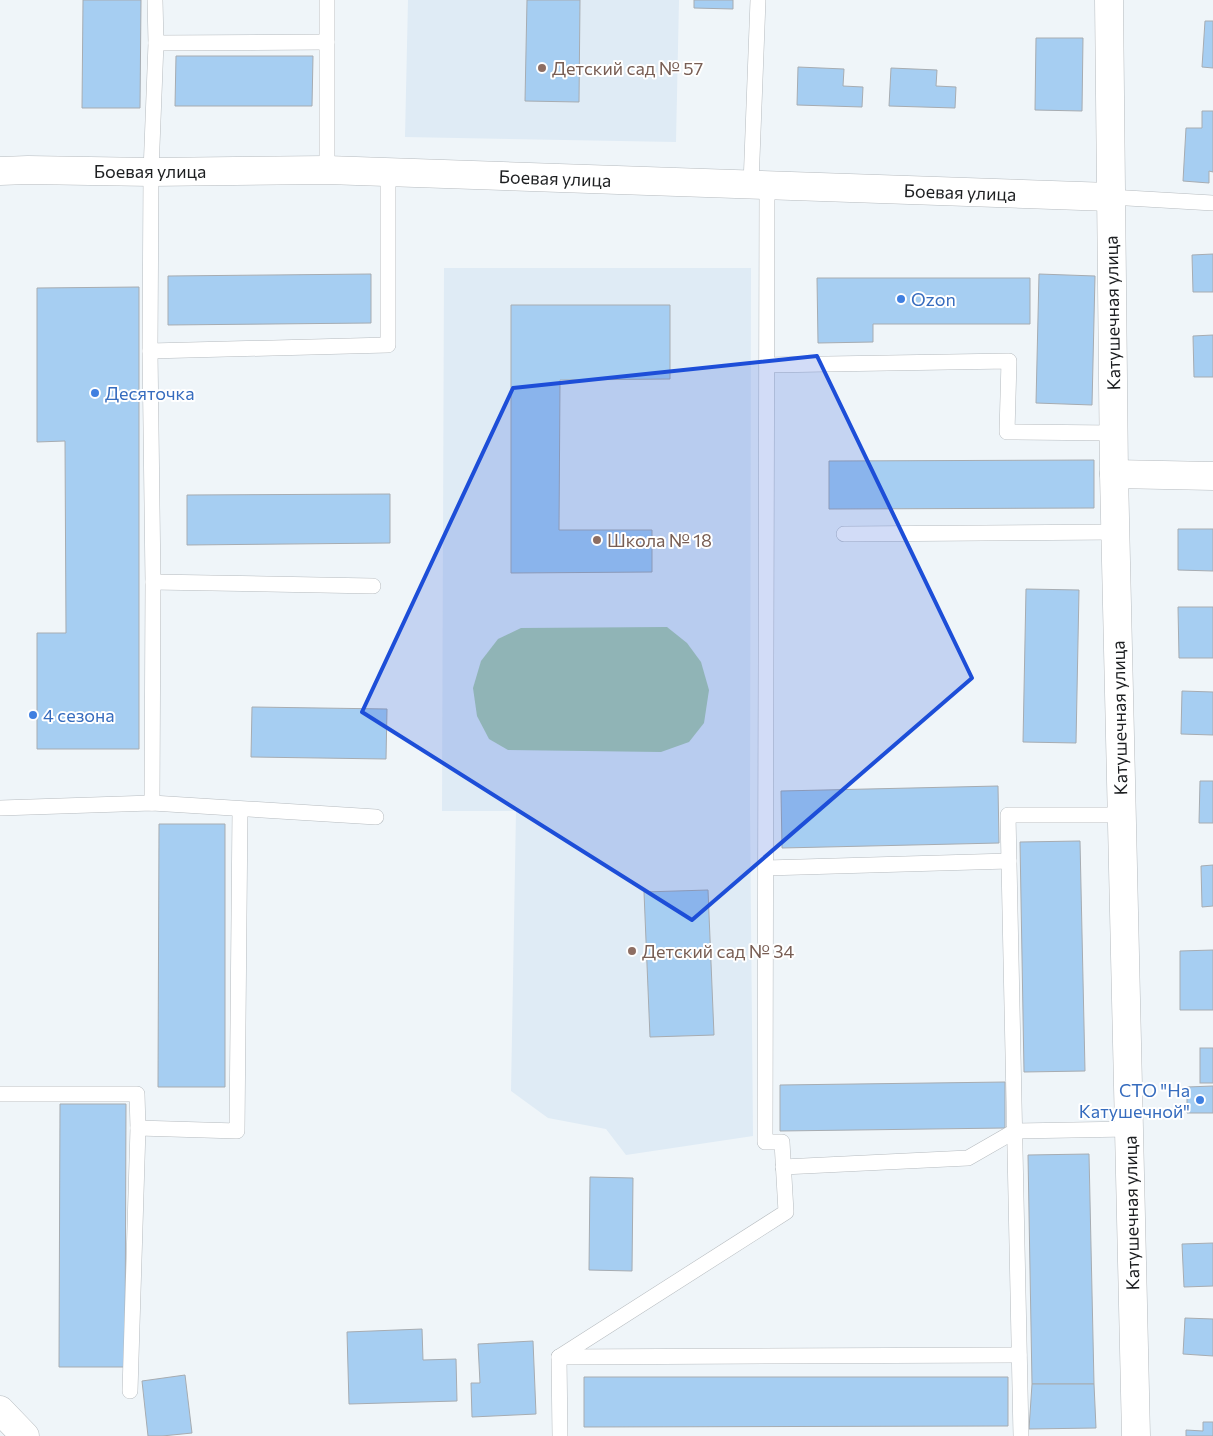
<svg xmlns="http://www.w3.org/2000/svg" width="1213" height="1436" font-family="Commissioner,sans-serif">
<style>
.built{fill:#dfebf5}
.green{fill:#adcdae}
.building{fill:#a6cef2;stroke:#a7acb1}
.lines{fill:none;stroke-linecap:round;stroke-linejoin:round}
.service-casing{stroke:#b6bbbf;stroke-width:16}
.minor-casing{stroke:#b6bbbf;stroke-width:29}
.tertiary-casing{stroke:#b6bbbf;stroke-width:29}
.service{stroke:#fff;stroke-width:15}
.minor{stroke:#fff;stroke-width:28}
.tertiary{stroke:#fff;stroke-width:28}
.marked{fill:#1d4ed8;fill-opacity:0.2;stroke:#1d4ed8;stroke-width:4;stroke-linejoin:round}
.education-dot{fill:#8d6e63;stroke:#fff;stroke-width:2}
.shop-dot{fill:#3f7fe0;stroke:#fff;stroke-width:2}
.labels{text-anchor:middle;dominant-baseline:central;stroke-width:4;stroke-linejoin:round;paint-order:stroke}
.education-label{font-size:18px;fill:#785e54;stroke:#fff;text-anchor:start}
.street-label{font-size:18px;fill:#1d1f21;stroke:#fff}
.shop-label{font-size:18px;fill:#366cbe;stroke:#fff;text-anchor:start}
</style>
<rect width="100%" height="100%" fill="#eff5f9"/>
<g class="built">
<path d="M408,0H679L676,142L405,137Z"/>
<path d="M444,268H751L750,811L753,1136L626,1155L606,1129L548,1118L511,1091L516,811H442Z"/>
</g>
<path class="green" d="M667,627L687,643L701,662L709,690L704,723L689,742L661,752L508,750L489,739L477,716L473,688L481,661L498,639L521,628Z"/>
<g class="building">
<path d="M83,0H141L140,108H82Z"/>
<path d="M527,0H580L579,102L525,101Z"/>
<path d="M694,0H733V9L694,8Z"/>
<path d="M1205,21H1213V68L1202,67Z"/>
<path d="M1036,38H1083L1082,111L1035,110Z"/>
<path d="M176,56H313L312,106H175Z"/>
<path d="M798,67L844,69L843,86L863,87L862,107L797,105Z"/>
<path d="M891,68L937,70L936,86L956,87L955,108L889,106Z"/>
<path d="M1202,111H1213V172L1209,171V183L1183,181L1186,128H1202Z"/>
<path d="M1213,254V292H1193L1192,255Z"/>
<path d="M371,274V323L168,325V276Z"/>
<path d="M1039,274L1095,276L1092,405L1036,403Z"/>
<path d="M817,278H1030V324H873V342L818,343Z"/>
<path d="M139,287V749H37V633H66L65,441L37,442V288Z"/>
<path d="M511,305H670V379L560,380L559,530H652V572L511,573Z"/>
<path d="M1213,335V377H1194L1193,336Z"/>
<path d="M1094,460V508L829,509V461Z"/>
<path d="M390,494V543L187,545V495Z"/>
<path d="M1178,529H1213V571L1178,570Z"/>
<path d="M1026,589L1079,590L1076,743L1023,742Z"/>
<path d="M1178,607H1213V658H1179Z"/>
<path d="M1182,691L1213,692V735L1181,734Z"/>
<path d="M252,707L387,709L386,759L251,757Z"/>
<path d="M1200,781H1213V823H1199Z"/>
<path d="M998,786L999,843L782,848L781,791Z"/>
<path d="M159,824H225V1087H158Z"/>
<path d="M1080,841L1085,1071L1024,1072L1020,842Z"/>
<path d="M1213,865V906L1202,907L1201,866Z"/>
<path d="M708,890L714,1035L650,1037L644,892Z"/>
<path d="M1213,950V1010H1180V951Z"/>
<rect x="1200" y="1048" width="13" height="35"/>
<path d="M1005,1082V1128L780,1131V1085Z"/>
<path d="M1213,1086V1113H1187V1087Z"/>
<path d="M60,1104H126L125,1367H59Z"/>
<path d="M1089,1154L1094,1384H1032L1028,1155Z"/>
<path d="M590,1177L633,1178L632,1271L589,1270Z"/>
<path d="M1213,1243V1286L1184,1287L1182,1244Z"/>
<path d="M1185,1318L1213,1319V1356L1183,1354Z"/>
<path d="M422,1329L423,1360L456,1359L457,1401L349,1404L347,1332Z"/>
<path d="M533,1341L536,1414L472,1417L471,1383H480L478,1344Z"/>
<path d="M185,1375L192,1433L162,1436H148L142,1381Z"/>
<path d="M584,1377H1008V1426L584,1427Z"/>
<path d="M1032,1384H1094L1096,1428L1029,1429Z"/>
<path d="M1203,1422H1213V1436H1186V1430L1203,1431Z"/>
</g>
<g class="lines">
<defs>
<g id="service">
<path d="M155,0L156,43"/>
<path d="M327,170V0"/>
<path d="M751,185L758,0"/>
<path d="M1110,197L1213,203"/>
<path d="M150,351L388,345V172"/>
<path d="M767,365L1009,361L1007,432L1113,433"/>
<path d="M844,534L1115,532"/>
<path d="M153,582L373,586"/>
<path d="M152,803L153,582L150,351L151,172L156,43L327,42"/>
<path d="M0,808L152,803L376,817"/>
<path d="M766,868L1009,861"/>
<path d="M0,1094H137L138,1128"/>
<path d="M783,1167L968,1158L1015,1131L1129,1129"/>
<path d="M559,1357L1019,1355"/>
<path d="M130,1391L138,1128L237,1131L240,809"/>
<path d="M560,1436L559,1357L786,1212L782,1142H765L767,185"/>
<path d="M1021,1436L1008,815H1122"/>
</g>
<g id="minor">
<path d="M1109,0L1114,474L1136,1436"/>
<path d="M0,171L28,170L151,172L327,170L1110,197"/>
<path d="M1114,474L1213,476"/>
</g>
<path id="tertiary" d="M0,1410L25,1436"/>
</defs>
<use href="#service" class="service-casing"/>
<use href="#minor" class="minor-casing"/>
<use href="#tertiary" class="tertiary-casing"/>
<use href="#service" class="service"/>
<use href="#minor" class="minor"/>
<use href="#tertiary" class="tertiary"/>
</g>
<path class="marked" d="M817,356L972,678L692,920L362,712L513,388Z"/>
<g class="education-dot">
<circle cx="542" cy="68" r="5"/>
<circle cx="597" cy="540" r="5"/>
<circle cx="632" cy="951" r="5"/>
</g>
<g class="shop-dot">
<circle cx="901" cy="299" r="5"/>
<circle cx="95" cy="393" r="5"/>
<circle cx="33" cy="715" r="5"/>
<circle cx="1200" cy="1100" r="5"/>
</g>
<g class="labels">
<g class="education-label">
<text x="552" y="68">Детский сад № 57</text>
<text x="607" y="540">Школа № 18</text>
<text x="642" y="951">Детский сад № 34</text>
</g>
<g class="street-label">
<text x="150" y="171">Боевая улица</text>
<text transform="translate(555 178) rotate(2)">Боевая улица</text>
<text transform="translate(960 192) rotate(2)">Боевая улица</text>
<text transform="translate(1112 313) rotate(-91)">Катушечная улица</text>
<text transform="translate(1119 718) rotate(-91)">Катушечная улица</text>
<text transform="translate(1131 1213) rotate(-91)">Катушечная улица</text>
</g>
<g class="shop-label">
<text x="911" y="299">Ozon</text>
<text x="105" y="393">Десяточка</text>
<text x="43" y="715">4 сезона</text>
<text x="1190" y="1090" text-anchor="end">СТО "На<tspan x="1190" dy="21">Катушечной"</tspan></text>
</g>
</g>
</svg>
